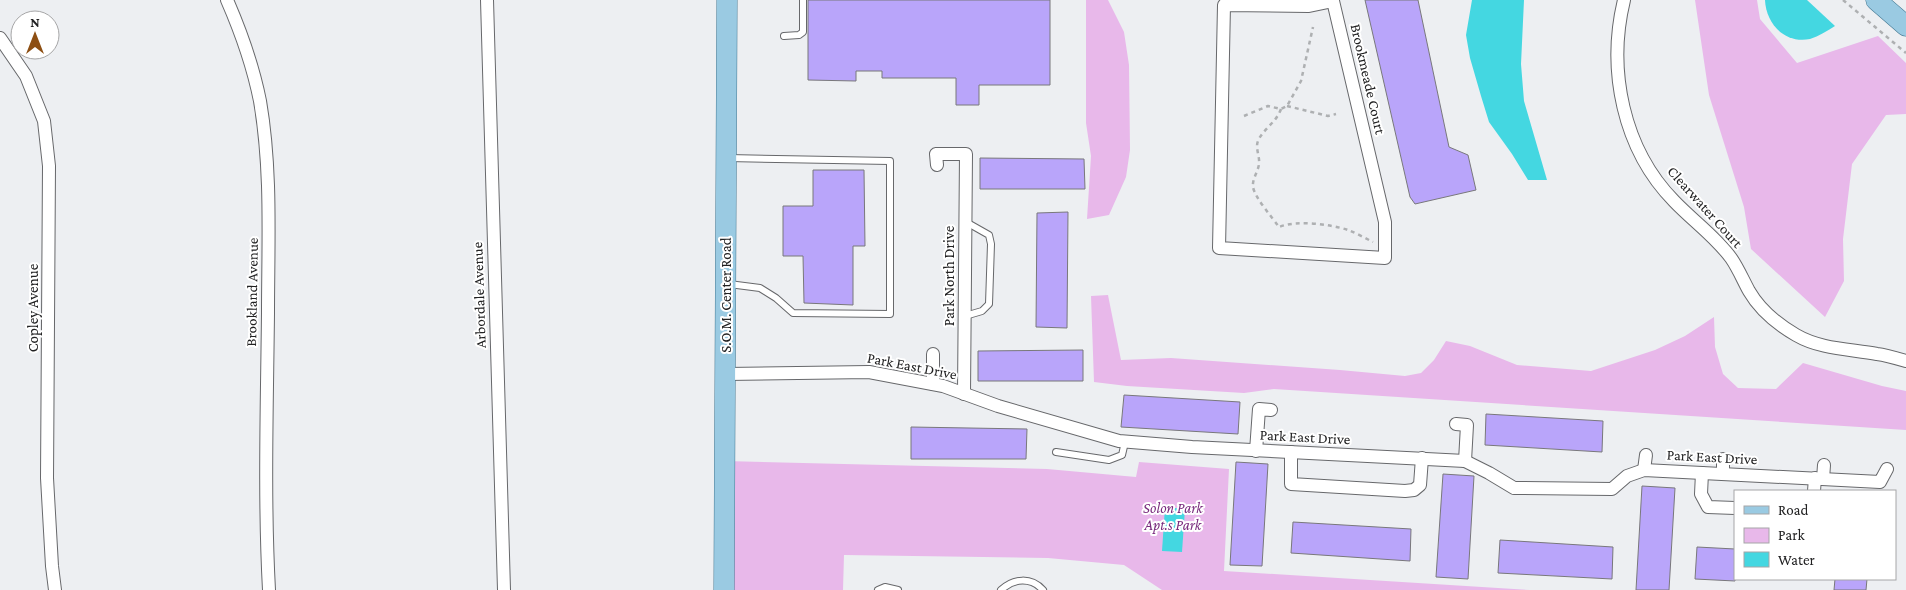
<svg xmlns="http://www.w3.org/2000/svg" width="1906" height="590" font-family="'Crimson Pro',serif">
<style>
.green{fill:#e8b8ea}
.water{fill:#44d7e1}
.building{fill:#b9a5fa;stroke:#79787b}
.lines{fill:none;stroke-linecap:round;stroke-linejoin:round}
.lane-casing{stroke:#67686b;stroke-width:8}
.street-casing{stroke:#67686b;stroke-width:14}
.primary-casing{stroke:#447892;stroke-width:21}
.path{stroke:#aeb0b2;stroke-width:2.5;stroke-dasharray:4 4;stroke-linecap:butt}
.lane{stroke:#fff;stroke-width:6}
.street{stroke:#fff;stroke-width:12}
.primary{stroke:#9acae2;stroke-width:20}
.labels{text-anchor:middle;dominant-baseline:central;stroke-width:4;stroke-linejoin:round;paint-order:stroke}
.street-label{font-size:15px;fill:#212122;stroke:#fff}
.park-label{font-size:15px;font-style:italic;fill:#782a7d;stroke:#fff}
</style>
<rect width="100%" height="100%" fill="#edeff2"/>
<g class="green">
<path d="M1086,0H1108L1124,32L1129,65L1130,150L1126,177L1109,215L1087,219L1091,156L1086,123Z"/>
<path d="M1695,0H1757L1760,19L1797,63L1878,36L1906,63V114L1886,115L1852,164L1843,239L1844,281L1825,317L1751,249L1744,207L1709,95Z"/>
<path d="M1108,295L1121,360L1171,358L1340,370L1405,376L1421,373L1434,360L1446,341L1470,346L1517,365L1591,371L1655,350L1685,336L1714,317L1715,347L1723,374L1738,388L1776,389L1803,363L1882,386L1906,391V430L1274,389L1244,393L1127,386L1094,382L1091,296Z"/>
<path d="M725,461L1047,469L1136,477L1139,462L1229,469L1224,571L1530,590H1162L1124,565L1048,558L844,555L843,590H724Z"/>
</g>
<g class="water">
<path d="M1472,0H1524L1521,64L1524,101L1547,180H1528L1512,154L1489,122L1481,96L1470,58L1466,35Z"/>
<path d="M1765,0H1807L1835,26C1827,31 1819,36 1810,39C1785,44 1766,24 1765,0Z"/>
<path d="M1165,507L1185,509L1182,552L1162,551Z"/>
</g>
<g class="building">
<path d="M808,0H1050V85H979V105H956V78H882V71H856V81L808,80Z"/>
<path d="M1365,0H1418L1449,147L1468,155L1476,190L1415,204L1410,197Z"/>
<path d="M980,158L1084,159L1085,189H980Z"/>
<path d="M813,170H864L865,246H853V305L804,303L803,256H783V206H813Z"/>
<path d="M1068,212L1067,328L1036,327L1037,213Z"/>
<path d="M1083,350V381H978V351Z"/>
<path d="M1124,395L1240,402L1238,434L1121,427Z"/>
<path d="M1486,414L1603,421L1602,452L1485,445Z"/>
<path d="M911,427L1027,429L1026,459H911Z"/>
<path d="M1236,462L1268,464L1262,566L1230,565Z"/>
<path d="M1443,474L1474,476L1468,579L1436,577Z"/>
<path d="M1642,486L1675,488L1669,590H1636Z"/>
<path d="M1293,522L1411,529L1410,561L1291,553Z"/>
<path d="M1500,540L1613,547L1612,579L1498,573Z"/>
<path d="M1697,547L1735,549V581L1695,579Z"/>
<path d="M1835,579H1867L1866,590H1834Z"/>
</g>
<g class="lines">
<defs>
<g id="lane">
<path d="M784,36L799,35L803,32V0"/>
<path d="M728,158L890,161V314L793,313L776,298L760,288L729,284"/>
<path d="M965,316L982,311L989,304L991,244L989,235L966,222"/>
<path d="M1056,452L1109,460L1122,455L1125,442"/>
<path d="M878,590L885,587L898,590"/>
<path d="M1001,590C1014,578 1031,577 1043,590"/>
</g>
<g id="street">
<path d="M227,0C241,32 253,66 260,101C272,171 268,243 268,313C267,405 264,498 269,590"/>
<path d="M487,0L504,590"/>
<path d="M1624,0C1607,70 1623,149 1674,201C1693,221 1715,236 1731,258C1738,268 1743,280 1749,291C1760,310 1777,324 1796,335C1820,349 1849,349 1877,354C1886,355 1896,358 1906,361"/>
<path d="M1333,1L1385,222V258L1219,248L1224,5L1309,6Z"/>
<path d="M0,38L26,76L44,121L49,166L47,478L52,566L55,590"/>
<path d="M937,165L936,154H966L964,394"/>
<path d="M726,374L869,372L943,386L998,406L1119,441L1192,447L1465,461L1489,473L1514,488L1612,489L1627,476L1644,470L1880,482L1887,469"/>
<path d="M933,384V354"/>
<path d="M1456,424L1467,425L1465,461"/>
<path d="M1256,451L1259,409L1271,410"/>
<path d="M1291,452V484L1405,491L1414,490L1420,485L1422,458"/>
<path d="M1723,459V474"/>
<path d="M1644,470L1646,455"/>
<path d="M1702,473L1701,494L1708,507L1735,508"/>
<path d="M1823,479L1824,465"/>
<path d="M1814,491L1815,478"/>
</g>
<g id="primary">
<path d="M1876,0L1906,26"/>
<path d="M724,590L727,0"/>
</g>
</defs>
<use href="#lane" class="lane-casing"/>
<use href="#street" class="street-casing"/>
<use href="#primary" class="primary-casing"/>
<g class="path">
<path d="M1843,0L1906,53"/>
<path d="M1287,106L1328,116L1336,114"/>
<path d="M1281,109C1276,123 1263,129 1258,141C1255,148 1260,156 1259,164C1258,172 1252,179 1253,187C1255,198 1272,217 1279,227C1296,220 1330,224 1348,230C1356,233 1365,238 1373,242"/>
<path d="M1244,116L1268,106L1281,109L1287,106L1301,81L1313,27"/>
</g>
<use href="#lane" class="lane"/>
<use href="#street" class="street"/>
<use href="#primary" class="primary"/>
</g>
<g class="labels">
<g class="street-label">
<text transform="translate(1368 79) rotate(77)">Brookmeade Court</text>
<text transform="translate(1705 207) rotate(48)">Clearwater Court</text>
<text transform="translate(949 276) rotate(-90)">Park North Drive</text>
<text transform="translate(252 292) rotate(-89)">Brookland Avenue</text>
<text transform="translate(479 295) rotate(-92)">Arbordale Avenue</text>
<text transform="translate(726 295) rotate(-90)">S.O.M. Center Road</text>
<text transform="translate(33 308) rotate(-90)">Copley Avenue</text>
<text transform="translate(912 366) rotate(11)">Park East Drive</text>
<text transform="translate(1305 437) rotate(3)">Park East Drive</text>
<text transform="translate(1712 457) rotate(3)">Park East Drive</text>
</g>
<g class="park-label">
<text x="1173" y="508">Solon Park<tspan x="1173" dy="17">Apt.s Park</tspan></text>
</g>
</g>
<rect x="1734" y="490" width="162" height="90" fill="#ffffff" stroke="#a6a6a7"/>
<rect x="1744" y="506" width="25" height="8" fill="#9acae2" stroke="#a6a6a7"/>
<text x="1778" y="515" font-size="15" fill="#212122">Road</text>
<rect x="1744" y="528" width="25" height="15" fill="#e8b8ea" stroke="#a6a6a7"/>
<text x="1778" y="540" font-size="15" fill="#212122">Park</text>
<rect x="1744" y="552" width="25" height="15" fill="#44d7e1" stroke="#a6a6a7"/>
<text x="1778" y="565" font-size="15" fill="#212122">Water</text>
<g transform="translate(35 35)"><circle r="24" fill="#ffffff" stroke="#a6a6a7"/>
<path d="M0-4L9 19L0 12L-9 19Z" fill="#8d4f13"/>
<text y="-8" font-size="14" font-weight="bold" text-anchor="middle" fill="#212122">N</text>
</g>
</svg>
